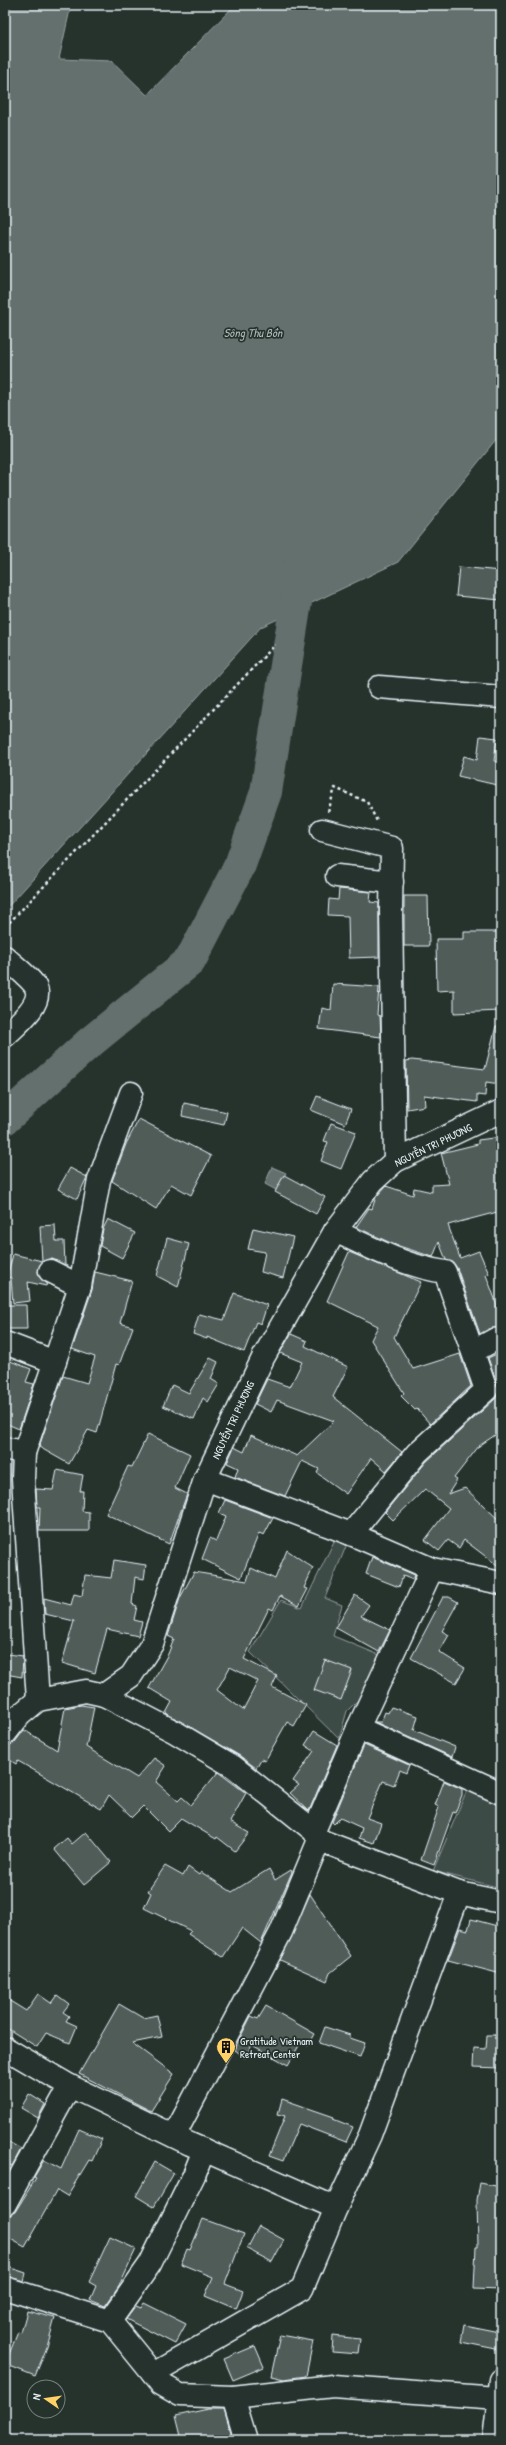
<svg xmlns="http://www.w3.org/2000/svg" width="506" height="2445" font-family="'Patrick Hand',sans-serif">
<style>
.green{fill:#3e4b47;stroke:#939ea0}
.water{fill:#636f6d;stroke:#98a3a5}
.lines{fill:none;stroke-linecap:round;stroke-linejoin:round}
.river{stroke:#636f6d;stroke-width:32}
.building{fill:#505c59;stroke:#e8f1f8;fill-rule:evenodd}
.minor-casing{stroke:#e8f1f8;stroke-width:25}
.path{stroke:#e8f1f8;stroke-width:2.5;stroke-dasharray:3 3;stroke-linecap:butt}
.minor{stroke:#26332d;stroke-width:22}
.labels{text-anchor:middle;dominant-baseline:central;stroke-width:3.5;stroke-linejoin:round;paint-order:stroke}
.street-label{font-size:11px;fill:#e8f1f8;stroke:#26332d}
.poi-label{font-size:11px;fill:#e8f1f8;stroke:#26332d;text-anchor:start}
.water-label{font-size:12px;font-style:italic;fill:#b3bdc0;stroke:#26332d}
</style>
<rect width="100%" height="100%" fill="#26332d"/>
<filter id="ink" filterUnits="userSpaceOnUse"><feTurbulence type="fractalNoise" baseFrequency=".025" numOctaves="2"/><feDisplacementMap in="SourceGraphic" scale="8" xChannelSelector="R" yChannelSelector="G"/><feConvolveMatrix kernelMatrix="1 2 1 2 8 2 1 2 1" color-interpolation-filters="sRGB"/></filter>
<g filter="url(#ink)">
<g class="green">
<path d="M351,1534L325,1598L342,1605L333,1636L382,1656L383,1675L347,1711L339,1739L250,1652L281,1600L302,1608L337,1535Z"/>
<path d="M469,1785L501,1797V1888L433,1871Z"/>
</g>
<g class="water">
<path d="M5,5H71L59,59L112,61L147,95L235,5H501V434L398,562L261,627L5,910Z"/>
<path d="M272,1167L286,1173L276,1190L265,1184Z"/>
</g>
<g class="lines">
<path class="river" d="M5,1119L88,1044L190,961L240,865L266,792L299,583V567"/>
</g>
<g class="building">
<path d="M459,567L501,571V600L456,596Z"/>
<path d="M480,736L497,738L494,761L501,762V786L458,776L464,756L477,760Z"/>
<path d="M339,889L371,892L370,902L379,903V957L349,958L348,916L328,915L329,899L338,900Z"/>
<path d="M404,896H428L429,946H404Z"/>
<path d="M464,932H501V1011L454,1013V990L437,991L436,939H464Z"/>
<path d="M333,984L379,987L377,1015L380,1016L381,1037L319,1029L322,1008L331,1010Z"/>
<path d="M496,1026H501L500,1084L486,1082L485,1096L477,1095V1102L424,1095L425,1106L407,1109L406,1061L412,1060L485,1069Z"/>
<path d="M317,1096L351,1109L345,1124L311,1110Z"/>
<path d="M184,1103L227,1112L224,1125L182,1116Z"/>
<path d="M139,1119L211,1156L191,1195L171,1184L156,1209L112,1181L126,1144Z"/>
<path d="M331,1123L356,1132L341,1169L321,1161L328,1142L324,1141Z"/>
<path d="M501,1137V1211L448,1225L460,1258L479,1251L489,1274L486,1275L495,1299L501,1327L492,1328L480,1334L457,1268L453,1262L446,1260L439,1242L433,1257L393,1244L356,1227L369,1208L372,1209L376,1197L386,1186L413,1195L414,1188L432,1192V1185L449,1184L441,1153L478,1144V1140Z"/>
<path d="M70,1168L87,1177L77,1199L58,1189Z"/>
<path d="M284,1175L325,1197L316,1214L275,1192Z"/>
<path d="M108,1219L135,1233L122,1258L100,1246L103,1229Z"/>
<path d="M55,1225L56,1241H64L65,1265L50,1259L43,1261L38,1272L40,1278L47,1283L46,1286L28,1282L30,1301L13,1303L11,1278L7,1277L13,1254L42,1261L40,1226Z"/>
<path d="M253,1228L293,1237L283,1278L261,1272L265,1252L248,1249Z"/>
<path d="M167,1238L189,1244L178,1287L157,1276Z"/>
<path d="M349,1252L421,1282L394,1337L413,1369L460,1354L471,1386L430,1424L417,1409L415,1410L401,1396L404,1393L371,1340L378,1326L327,1301Z"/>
<path d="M95,1272L132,1281L120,1323L133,1327L119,1365L116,1364L97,1433L88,1430L69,1464L39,1447L63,1376L87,1383L95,1357L72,1349L92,1290Z"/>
<path d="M234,1293L267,1305L261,1324L256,1322L244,1352L207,1337V1339L193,1334L199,1314L224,1320Z"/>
<path d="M7,1305H26L27,1329H8Z"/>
<path d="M291,1334L307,1341L305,1346L348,1367L333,1397L402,1452L386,1471L371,1458L346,1494L317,1473L319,1469L302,1461L285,1496L235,1477L238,1468L227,1463L234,1447L244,1452L251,1435L297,1456L334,1421L277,1400L271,1412L255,1404L267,1379L290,1387L302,1362L280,1353Z"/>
<path d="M501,1352V1431L479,1446L454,1478L457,1480L448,1494L465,1488L501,1522V1568L464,1540L459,1548L448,1540L439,1551L425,1540L449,1508L425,1489L393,1520L385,1512L426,1462L495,1399L498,1393V1386L488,1358Z"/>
<path d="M210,1358L218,1362L211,1379L219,1384L208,1402L203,1398L194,1419L163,1406L172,1385L189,1393Z"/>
<path d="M5,1359L31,1369L26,1382L34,1384L19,1429L5,1423Z"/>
<path d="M148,1434L190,1454L175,1488L187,1494L169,1544L106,1514L128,1466L132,1467Z"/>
<path d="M57,1470L83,1475L80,1491H83L82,1511L89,1512V1531H39L40,1507H37L36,1489L53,1490Z"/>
<path d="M225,1500L273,1518L264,1535L259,1533L241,1578L202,1559L210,1538L216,1541L226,1516L219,1513Z"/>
<path d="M287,1550L313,1568L304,1588L308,1589L299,1606L280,1596L273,1610L269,1608L244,1659L277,1676L272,1687L306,1705L294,1726L287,1722L265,1761L261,1759L256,1768L240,1756L166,1713L172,1702L149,1688L168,1654L174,1639L168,1636L180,1598L194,1572L247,1581L251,1568L275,1579ZM230,1667L258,1681L243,1710L217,1690Z"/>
<path d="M372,1557L415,1575L413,1580L403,1576L399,1587L366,1574Z"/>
<path d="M114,1560L146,1565L144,1579L135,1577L132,1604L137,1606L134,1620L142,1622L138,1636L107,1629L95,1673L62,1663L74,1621L45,1614L44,1598L71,1605L74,1594L82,1596L85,1575L111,1578Z"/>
<path d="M355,1595L369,1605L361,1616L390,1630L379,1652L336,1628Z"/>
<path d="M443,1597H449L458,1602L442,1631L449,1635L439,1652L465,1668L456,1683L411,1658Z"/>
<path d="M8,1654L23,1656L22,1677L5,1674Z"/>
<path d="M325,1660L352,1670L341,1700L314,1690Z"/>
<path d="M81,1705L94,1707L86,1747L137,1778L154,1758L166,1766L156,1782L178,1801L182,1797L191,1805L218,1772L246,1793L230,1822L249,1833L235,1851L217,1837L216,1839L181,1818L168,1831L143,1806L132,1817L109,1795L101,1809L18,1761L16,1764L5,1757L7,1746L15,1742L24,1730L57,1750L65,1708Z"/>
<path d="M391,1707L418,1716L414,1730L455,1747L452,1757L375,1722H381L385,1712L388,1713Z"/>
<path d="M314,1731L337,1745L309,1811L290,1793L299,1785L293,1781L314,1751L305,1745Z"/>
<path d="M364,1745L409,1765L406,1773L400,1770L394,1785L383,1781L367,1818L381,1823L374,1843L359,1838L362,1828L340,1818L334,1824L332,1822Z"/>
<path d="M444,1781L462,1789V1795L455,1813L453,1812L434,1865L421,1860L439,1807L435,1805Z"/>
<path d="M86,1832L111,1862L84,1885L54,1849L67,1838L72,1844Z"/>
<path d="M165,1866L183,1876L188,1867L199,1875L201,1872L232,1892L269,1869L275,1880L291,1870L292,1872L261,1943L242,1928L223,1957L188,1934L191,1931L144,1908L151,1893L148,1891Z"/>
<path d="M310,1894L351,1956L330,1973L327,1981L280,1960Z"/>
<path d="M471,1919L501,1927V1974L448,1960L460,1928L468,1930Z"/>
<path d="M38,1994L51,2003L57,1995L69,2004L63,2012L69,2016L66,2021L77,2026L70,2043L46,2033L37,2047L5,2027V1998L26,2011Z"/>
<path d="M119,2004L143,2018L157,2015L162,2037L132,2043L174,2074L151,2111L79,2074Z"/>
<path d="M266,2006L315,2034L308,2046L301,2042L288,2065L252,2045L245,2058L234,2050L251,2016L258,2019Z"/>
<path d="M325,2027L350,2035V2038L365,2043L360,2057L319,2043Z"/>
<path d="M487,2035H501V2068L473,2067L474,2048L486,2049Z"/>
<path d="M29,2094L45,2104L38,2118L21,2108Z"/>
<path d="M282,2099L334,2117L333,2119L353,2127L346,2142L299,2124L283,2161L269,2156L285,2116L278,2114Z"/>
<path d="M79,2129L102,2139L92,2161L89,2160L67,2196L57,2190L25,2247L5,2236V2216L15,2212L36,2178L34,2177L44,2160L61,2169Z"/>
<path d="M5,2140L21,2149L12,2166L5,2163Z"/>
<path d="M155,2162L174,2173L154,2207L136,2196Z"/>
<path d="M480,2183L501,2187V2289L474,2288L476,2247H478L477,2200Z"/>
<path d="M203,2219L244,2234L225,2284L243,2291L236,2309L205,2296L213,2277L181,2264L187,2249L190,2250Z"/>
<path d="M259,2226L284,2240L272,2262L247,2249Z"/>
<path d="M110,2237L136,2249L118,2288L105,2306L90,2300L96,2286L89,2282Z"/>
<path d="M5,2266L26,2273L24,2281L5,2276Z"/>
<path d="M144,2303L186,2324L175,2344L126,2319L136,2306L141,2308Z"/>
<path d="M27,2311L55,2318L47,2347L35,2376L5,2364L18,2332L21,2333Z"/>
<path d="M464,2325L499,2332L496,2349L461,2342Z"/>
<path d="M280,2335L313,2341L306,2376L284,2379L271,2376Z"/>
<path d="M333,2336L360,2339L358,2354L332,2352Z"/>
<path d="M255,2346L264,2367L233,2380L224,2359Z"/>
<path d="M208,2409H224L232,2437L215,2440H182L176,2416Z"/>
</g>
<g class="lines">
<defs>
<g id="minor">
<path d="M379,687L501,697"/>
<path d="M322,830L392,848L391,910L395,1161"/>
<path d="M337,876L392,882"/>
<path d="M5,957C12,964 33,980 36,988C43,1005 15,1026 5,1036"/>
<path d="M335,1231C371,1248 405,1266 445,1272L486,1390L417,1453L351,1534"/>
<path d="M50,1271L80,1286"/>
<path d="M5,1343L55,1362"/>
<path d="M474,1351L494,1340L501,1339"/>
<path d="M5,1448L24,1453"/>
<path d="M205,1479L351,1534L432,1569L501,1583"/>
<path d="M104,1695L175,1732L234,1767L314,1831"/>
<path d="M38,1700L23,1479L24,1453L80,1286L99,1180L131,1093"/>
<path d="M358,1728L501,1793"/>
<path d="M5,1734L20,1715L38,1700L86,1691L104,1695L131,1676L152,1644L205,1479L263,1358L335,1231L373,1181L395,1161L501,1111"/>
<path d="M319,1840L459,1893L501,1902"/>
<path d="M5,2048L70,2086L190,2144L336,2208"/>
<path d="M174,2136L281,1932L319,1840L314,1831L358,1728L432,1569"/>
<path d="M5,2204L70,2086"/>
<path d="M5,2288L110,2321L161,2384L180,2395L233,2397L333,2386L498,2398"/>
<path d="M110,2321L150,2264L194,2175L204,2150"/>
<path d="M153,2374L302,2289L336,2208L370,2135L459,1893"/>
<path d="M233,2397L246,2440"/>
<path d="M494,2440L501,2380"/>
</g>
</defs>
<use href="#minor" class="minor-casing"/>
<g class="path">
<path d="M328,812L335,788L367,802L378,823"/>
<path d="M5,927L275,645"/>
</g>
<use href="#minor" class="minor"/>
</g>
</g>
<defs>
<symbol id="building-pin" viewBox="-11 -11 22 30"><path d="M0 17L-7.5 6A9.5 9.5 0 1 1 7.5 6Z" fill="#ffd166" stroke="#26332d"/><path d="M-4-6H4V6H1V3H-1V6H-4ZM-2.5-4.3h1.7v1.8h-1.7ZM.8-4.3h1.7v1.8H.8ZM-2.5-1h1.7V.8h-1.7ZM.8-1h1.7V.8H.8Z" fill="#111"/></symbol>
</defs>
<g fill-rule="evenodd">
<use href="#building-pin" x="215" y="2036" width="22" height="30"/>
</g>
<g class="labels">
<g class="street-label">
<text transform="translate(433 1145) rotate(-26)">NGUYỄN TRI PHƯƠNG</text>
<text transform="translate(233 1420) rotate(-65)">NGUYỄN TRI PHƯƠNG</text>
</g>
<g class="poi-label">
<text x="240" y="2041">Gratitude Vietnam<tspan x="240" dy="13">Retreat Center</tspan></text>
</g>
<g class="water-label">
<text x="253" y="332">Sông Thu Bồn</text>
</g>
</g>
<rect width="506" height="2445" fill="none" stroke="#26332d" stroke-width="20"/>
<rect x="10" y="10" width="486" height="2425" fill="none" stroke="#e8f1f8" stroke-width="1.5" filter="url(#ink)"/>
<g transform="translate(46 2399) rotate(283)"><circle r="19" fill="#26332d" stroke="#747f7e"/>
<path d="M0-3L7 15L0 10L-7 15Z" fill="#ffd166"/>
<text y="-6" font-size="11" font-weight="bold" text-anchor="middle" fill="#e8f1f8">N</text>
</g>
</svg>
